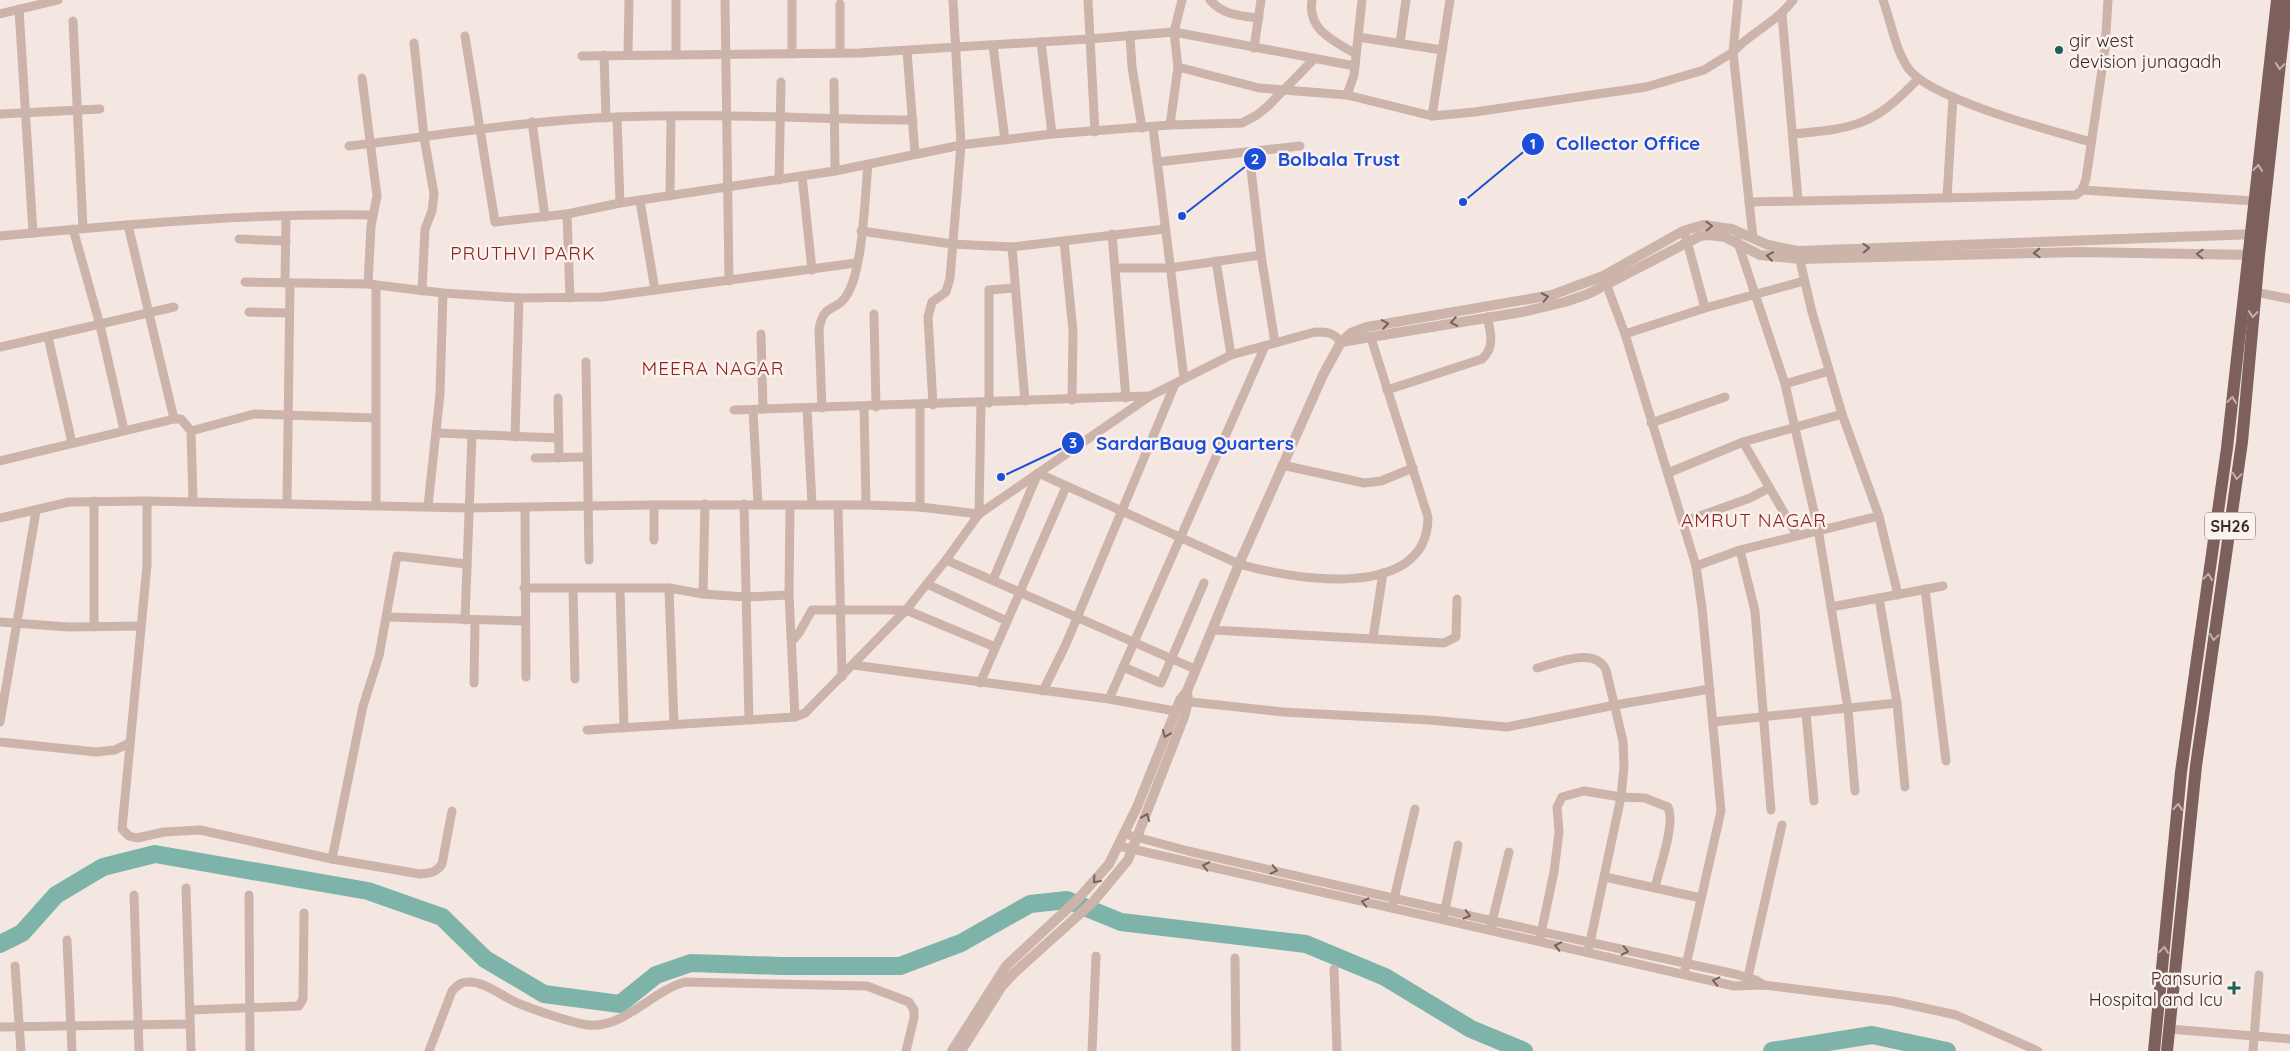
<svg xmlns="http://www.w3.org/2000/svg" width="2290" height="1051" font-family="Quicksand,sans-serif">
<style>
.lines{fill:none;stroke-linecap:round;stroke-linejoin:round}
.river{stroke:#7eb3aa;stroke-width:18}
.minor{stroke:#cdb4ab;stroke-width:9}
.tertiary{stroke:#cdb4ab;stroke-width:10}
.primary{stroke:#7d605c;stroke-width:12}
.oneway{stroke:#c2b0ac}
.oneway2{stroke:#75635e}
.poi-dot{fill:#1e5f56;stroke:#fbf2ee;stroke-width:2}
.labels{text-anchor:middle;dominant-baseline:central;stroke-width:5;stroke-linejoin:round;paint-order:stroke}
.shield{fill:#fbf2ee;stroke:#756866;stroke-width:1}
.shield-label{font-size:16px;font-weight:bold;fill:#3b2d2b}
.poi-label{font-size:18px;fill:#3b2d2b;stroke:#fbf2ee;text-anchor:start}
.neighbourhood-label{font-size:19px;letter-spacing:1px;fill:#8d2421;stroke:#fbf2ee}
.leader{fill:none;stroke:#1d4ed8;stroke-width:2}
.callout-dot{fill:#1d4ed8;stroke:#fbf2ee;stroke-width:2}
.mark-label{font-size:15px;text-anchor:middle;font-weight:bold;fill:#fff}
.callout-label{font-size:19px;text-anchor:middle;font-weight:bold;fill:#1d4ed8;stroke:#fbf2ee;stroke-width:5;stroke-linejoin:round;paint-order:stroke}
</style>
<rect width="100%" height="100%" fill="#f4e7e1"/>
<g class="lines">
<g class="river">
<path d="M0,944L22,933L56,895L103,867L155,854L368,891L442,917L485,959L544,994L620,1004L656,975L691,963L782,966H900L961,943L1030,904L1067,900L1121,922L1306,944L1385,977L1471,1029L1524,1051"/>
<path d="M1772,1051L1872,1035L1947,1051"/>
</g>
<g class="minor">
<path d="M676,0V55"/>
<path d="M725,0L729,281"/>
<path d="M792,0V54"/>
<path d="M1088,0L1095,132"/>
<path d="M1210,0C1223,15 1240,16 1259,18"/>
<path d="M1312,0C1307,30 1334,41 1356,54"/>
<path d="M1883,0C1891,22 1895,49 1908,68C1929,99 2052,131 2091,142"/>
<path d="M840,4V53"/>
<path d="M19,9L33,233"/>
<path d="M0,14L58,0"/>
<path d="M1782,14L1798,200"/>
<path d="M73,21L83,228"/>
<path d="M1130,35L1132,67L1142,128"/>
<path d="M465,36L495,222L567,214L620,203L835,171L961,145L1052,134L1170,125L1242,123L1257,115L1268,106L1314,59"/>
<path d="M1358,37L1442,50"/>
<path d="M1041,42L1052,134"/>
<path d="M414,43L424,137L434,194L432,211L425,229L422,291"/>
<path d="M1400,43L1406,0"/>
<path d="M993,46L1005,140"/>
<path d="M1254,48L1261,0"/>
<path d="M907,51L915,154"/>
<path d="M604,55L606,118"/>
<path d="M628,55L629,0"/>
<path d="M582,56L859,53L1089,39L1174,32L1355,66"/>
<path d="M1178,67L1259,88L1347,95L1432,116L1475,112L1646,87L1704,70L1733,52L1738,0"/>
<path d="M362,78L377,196L371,226L368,284"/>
<path d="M834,82L835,171"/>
<path d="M1347,95L1354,75L1362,0"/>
<path d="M0,114L100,109"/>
<path d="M1432,116L1450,0"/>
<path d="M617,117L620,203"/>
<path d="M532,122L545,217"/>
<path d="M1170,125L1178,67L1174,32L1182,0"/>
<path d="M1153,127L1184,378"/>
<path d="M1793,134C1856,128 1873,126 1918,79"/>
<path d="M349,146C438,136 527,120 617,117C715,113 814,119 913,120"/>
<path d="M1249,152L1261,255L1275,343"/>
<path d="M1157,162L1300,146"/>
<path d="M802,176L812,270"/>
<path d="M779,180L781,82"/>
<path d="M2082,190L2254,201"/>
<path d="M670,196L671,117"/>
<path d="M1947,198L1953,97"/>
<path d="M640,201L655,290"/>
<path d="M1749,202L2076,195L2082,190L2086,179L2105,49L2108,0"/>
<path d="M567,214L570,298"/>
<path d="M128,225L174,419"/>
<path d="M73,229L100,325L124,430"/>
<path d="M861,231L952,244L1012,247L1165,229"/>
<path d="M1683,231L1687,241L1705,308"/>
<path d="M1112,234L1126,398"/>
<path d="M0,236C124,225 248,213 372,215"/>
<path d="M1753,238L1733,52C1751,32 1777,22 1793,0"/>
<path d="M239,239L286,241"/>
<path d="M1737,240L1785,384L1818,529L1848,709L1855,791"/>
<path d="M1064,241L1073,331L1072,400"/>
<path d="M1012,247L1025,401"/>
<path d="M1798,252L1812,312L1842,414L1879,516L1898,595"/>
<path d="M1216,261L1231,355"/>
<path d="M1115,268H1170L1261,255"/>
<path d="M1604,278L1625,334L1696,566L1702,608L1721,811L1684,974"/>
<path d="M245,282L368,284L443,293L519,298L603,297L856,263"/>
<path d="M285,283L286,216"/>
<path d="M376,285V505"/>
<path d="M2255,292L2290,299"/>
<path d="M249,312L289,313"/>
<path d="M874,314L876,407"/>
<path d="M761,334L763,409"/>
<path d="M1625,334L1705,308L1804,281"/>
<path d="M48,337L72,443"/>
<path d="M0,347L174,307"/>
<path d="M586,362L589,560"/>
<path d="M1785,384L1829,371"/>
<path d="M1387,390L1482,359C1495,348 1491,332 1487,317"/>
<path d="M558,398L559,458"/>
<path d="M989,403V290L1015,288"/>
<path d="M933,405L928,317L932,302L946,292L950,278L961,145L953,0"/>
<path d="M864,407L866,505"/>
<path d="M822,408L819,330C823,301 838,313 848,293C863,267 865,196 868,164"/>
<path d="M807,409L812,504"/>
<path d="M734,410L1149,396"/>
<path d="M753,410L758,504"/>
<path d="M1651,423L1725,397"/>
<path d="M191,431L254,414L375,418"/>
<path d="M437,433L558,438"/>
<path d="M515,437L519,298"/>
<path d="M1743,442L1797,535"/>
<path d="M535,458L587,457"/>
<path d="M0,461L174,419H181L191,431L193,501"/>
<path d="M1282,465L1364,483L1381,481L1413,468"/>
<path d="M1668,473L1743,442L1842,414"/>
<path d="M147,501V565L122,829L129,836L137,838L164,832L200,830L332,859L420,874C430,873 436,873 442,864L452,811"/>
<path d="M287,503L290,283"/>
<path d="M744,504L749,720"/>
<path d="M790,505L789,595L795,717"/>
<path d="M838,505L842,677"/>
<path d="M428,506L440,394L443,293"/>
<path d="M920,507V405"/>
<path d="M525,508L526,677"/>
<path d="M0,518L69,502L147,501L468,508L654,505H866L920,507L979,514L981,403"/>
<path d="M1683,522L1750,498L1769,488"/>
<path d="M654,540V505"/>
<path d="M1740,550L1755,611L1771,810"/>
<path d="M946,560L1195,669"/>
<path d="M1696,566L1740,550L1879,516"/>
<path d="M993,580L1038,473L1239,564C1291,579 1428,603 1428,517L1371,338"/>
<path d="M927,584L1007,621"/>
<path d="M524,588H669L703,594L745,597L789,595"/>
<path d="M573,588L575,679"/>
<path d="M620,588L624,728"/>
<path d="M669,588L674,725"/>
<path d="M1925,589L1946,761"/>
<path d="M703,594L705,504"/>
<path d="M1879,598L1897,703L1905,787"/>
<path d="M1831,607L1943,586"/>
<path d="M387,617L525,621"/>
<path d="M465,620L472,435"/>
<path d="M0,622L69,627L141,626"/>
<path d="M94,627V501"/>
<path d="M1212,630L1444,643L1456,637L1457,599"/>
<path d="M1373,638L1383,573"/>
<path d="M792,641L799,633L812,610H906L995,647"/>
<path d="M853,665L1109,699L1175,711"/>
<path d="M1123,667L1161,683L1204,583"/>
<path d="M1537,668C1557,663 1595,646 1606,670L1623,741L1624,767L1621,797L1589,947"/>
<path d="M474,683L475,621"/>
<path d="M980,683L1066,487"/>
<path d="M1043,691L1066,644L1175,384"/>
<path d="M1109,699L1265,346"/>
<path d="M1182,701L1283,712L1429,720L1507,727L1615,705L1710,689"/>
<path d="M1806,713L1814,801"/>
<path d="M0,722L36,511"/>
<path d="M1713,722L1897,703"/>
<path d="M587,730L795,717L805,713L906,610L946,560L979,514L1150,396L1231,355L1315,332C1327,332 1333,332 1341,342"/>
<path d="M0,742L96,752L115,750L129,743"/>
<path d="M1125,834L1188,851L1493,921L1735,974L1756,980L1764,985"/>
<path d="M1119,846L1734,986L1764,985L1892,1001L1956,1015L2038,1051"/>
<path d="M332,859L363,706L379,656L397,556L466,564"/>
<path d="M1605,877L1701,898"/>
<path d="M186,888L191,1051"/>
<path d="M134,895L139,1051"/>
<path d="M249,895L250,1051"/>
<path d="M1393,903L1415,809"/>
<path d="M1444,915L1458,845"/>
<path d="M1491,926L1509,852"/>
<path d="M1540,938L1554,872L1559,832L1557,807L1562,797L1584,791L1621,797L1645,798L1668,807C1676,824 1659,868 1655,888"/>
<path d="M67,940L72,1051"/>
<path d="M1235,958L1236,1051"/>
<path d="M15,966L21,1051"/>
<path d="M1334,969L1337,1051"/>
<path d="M1747,981L1782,825"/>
<path d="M190,1010L299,1006L303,999L304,913"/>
<path d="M0,1027L190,1024"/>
<path d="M2169,1029L2290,1039"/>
<path d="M429,1051L452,991C457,986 460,982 468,982C485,981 504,998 520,1004C540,1012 561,1019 582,1024C621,1033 649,992 685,982L867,986L909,1002L914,1010V1018L906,1051"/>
<path d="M1092,1051L1096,956"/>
<path d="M2253,1051L2259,975"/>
</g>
<g class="tertiary">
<path d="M1341,342L1522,312L1565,302L1588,294L1700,236L1709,235L1725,237L1760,255L1800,259L2077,252L2255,255"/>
<path d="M952,1051L1006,966L1078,899L1109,864L1137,807L1180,700L1187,691L1239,564L1323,375L1341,342L1351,333L1367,327L1552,295L1603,276L1683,231L1703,225L1732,229L1768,245L1798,251L2256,234"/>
<path d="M961,1051L1002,986L1014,973L1093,902L1128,860L1184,717L1188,702L1187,691"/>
</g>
<g class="primary">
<path d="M2154,1051L2181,772L2227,448L2277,0"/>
<path d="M2167,1051L2196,766L2242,442L2259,255L2287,0"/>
</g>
</g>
<defs><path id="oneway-chevron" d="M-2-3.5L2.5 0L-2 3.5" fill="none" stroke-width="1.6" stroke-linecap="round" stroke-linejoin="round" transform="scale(1.25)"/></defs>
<g class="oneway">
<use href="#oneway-chevron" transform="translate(2280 66) rotate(96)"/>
<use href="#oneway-chevron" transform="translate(2258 168) rotate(-84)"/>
<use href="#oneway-chevron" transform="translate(2253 314) rotate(95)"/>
<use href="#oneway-chevron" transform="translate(2232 400) rotate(-84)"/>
<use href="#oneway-chevron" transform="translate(2237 476) rotate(98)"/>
<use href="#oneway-chevron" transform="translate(2208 577) rotate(-82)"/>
<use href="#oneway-chevron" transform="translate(2214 637) rotate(98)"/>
<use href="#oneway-chevron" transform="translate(2178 807) rotate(-85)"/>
<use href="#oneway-chevron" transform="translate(2164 950) rotate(-84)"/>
</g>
<g class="oneway2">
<use href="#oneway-chevron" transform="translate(1709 226) rotate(-1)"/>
<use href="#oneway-chevron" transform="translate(1866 248) rotate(-2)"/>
<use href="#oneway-chevron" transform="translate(2037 253) rotate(178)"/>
<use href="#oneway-chevron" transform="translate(2200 254) rotate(-179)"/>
<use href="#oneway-chevron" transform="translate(1770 256) rotate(-172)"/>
<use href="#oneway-chevron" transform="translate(1545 297) rotate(-12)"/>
<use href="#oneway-chevron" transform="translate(1454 322) rotate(170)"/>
<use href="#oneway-chevron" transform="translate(1385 324) rotate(-10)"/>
<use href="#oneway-chevron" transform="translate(1166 734) rotate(112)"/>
<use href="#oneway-chevron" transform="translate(1146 817) rotate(-68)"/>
<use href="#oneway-chevron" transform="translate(1206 866) rotate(-168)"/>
<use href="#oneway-chevron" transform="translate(1274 870) rotate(13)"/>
<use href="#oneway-chevron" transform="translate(1096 880) rotate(132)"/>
<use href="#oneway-chevron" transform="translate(1365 902) rotate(-167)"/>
<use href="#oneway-chevron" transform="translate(1467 915) rotate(14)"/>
<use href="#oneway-chevron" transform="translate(1558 946) rotate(-167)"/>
<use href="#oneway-chevron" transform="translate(1625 951) rotate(12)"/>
<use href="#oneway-chevron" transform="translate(1716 981) rotate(-167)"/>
</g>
<g class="poi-dot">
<circle cx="2059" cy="50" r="5"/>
<path d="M2231.5 980.5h5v5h5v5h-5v5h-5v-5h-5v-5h5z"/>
</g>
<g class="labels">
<rect class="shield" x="2205" y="512.5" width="50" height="27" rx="4"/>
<g class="shield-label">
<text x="2230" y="526">SH26</text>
</g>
<g class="poi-label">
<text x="2069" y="40">gir west<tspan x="2069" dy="21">devision junagadh</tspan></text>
<text x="2223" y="978" text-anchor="end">Pansuria<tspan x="2223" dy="21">Hospital and Icu</tspan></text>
</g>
<g class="neighbourhood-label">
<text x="523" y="253">PRUTHVI PARK</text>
<text x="713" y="368">MEERA NAGAR</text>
<text x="1754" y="520">AMRUT NAGAR</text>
</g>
</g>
<path class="leader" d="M1463 202L1533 144M1182 216L1255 159M1001 477L1073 443"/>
<g class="callout-dot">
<circle cx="1463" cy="202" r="5"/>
<circle cx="1182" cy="216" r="5"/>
<circle cx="1001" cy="477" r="5"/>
<circle cx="1533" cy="144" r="12"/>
<circle cx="1255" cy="159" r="12"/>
<circle cx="1073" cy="443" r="12"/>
</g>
<g class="mark-label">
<text x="1533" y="149">1</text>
<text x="1255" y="164">2</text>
<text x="1073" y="448">3</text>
</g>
<g class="callout-label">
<text x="1628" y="150">Collector Office</text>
<text x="1339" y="166">Bolbala Trust</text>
<text x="1195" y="450">SardarBaug Quarters</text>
</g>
</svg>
